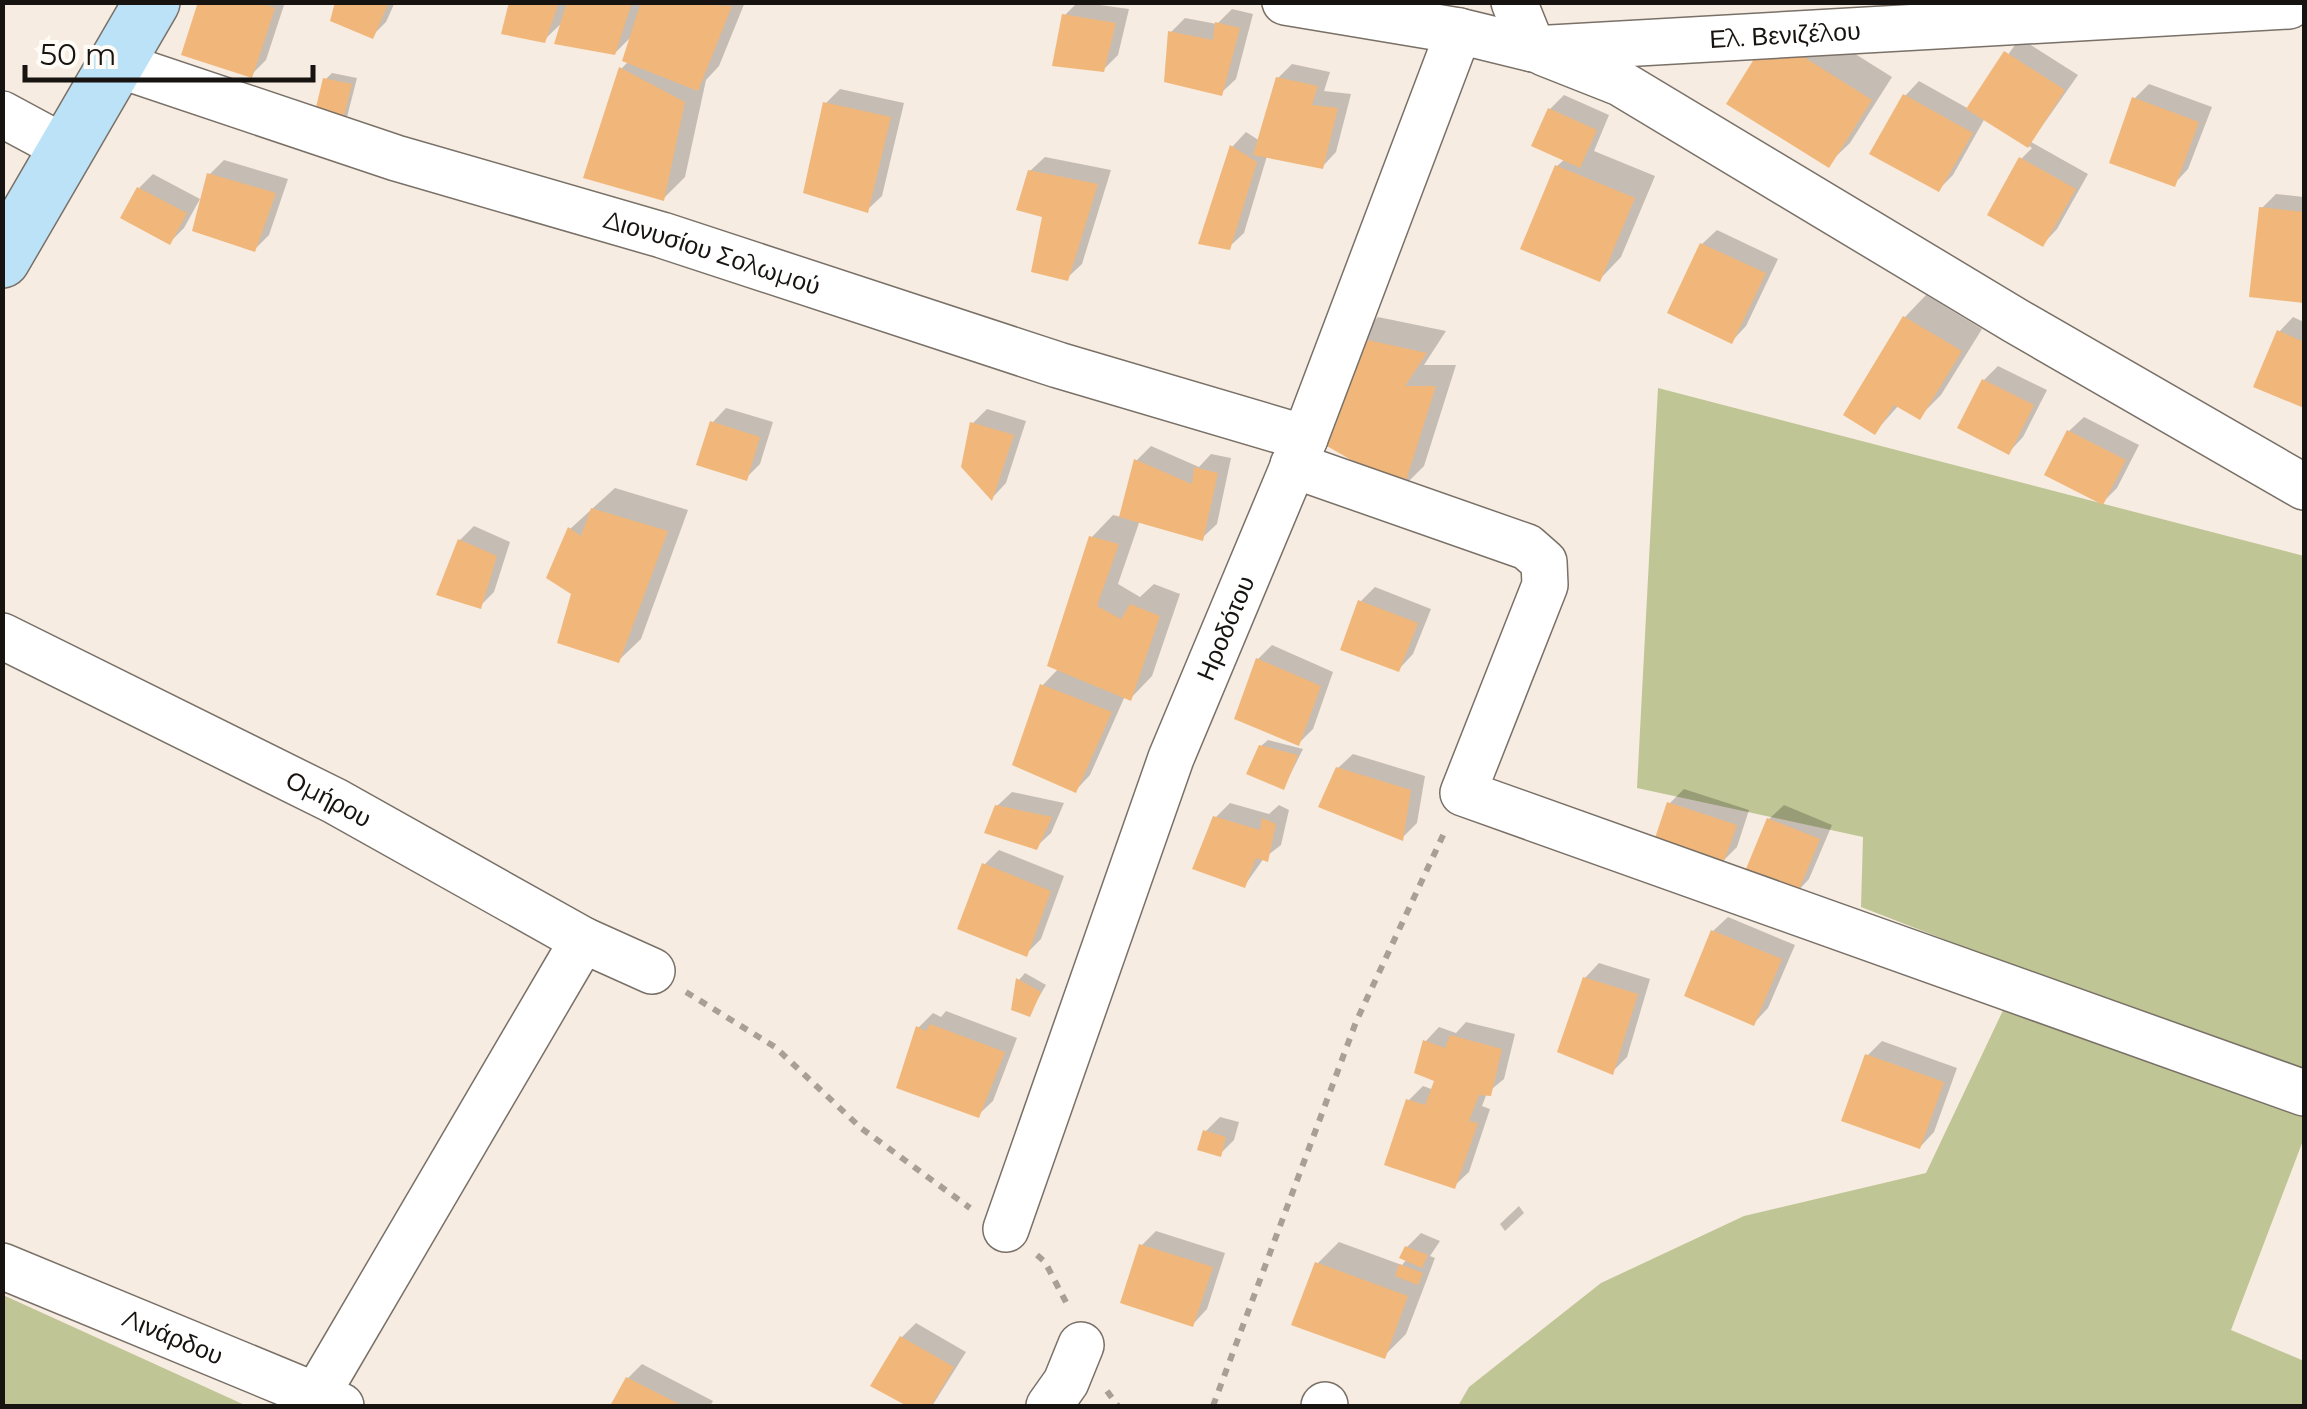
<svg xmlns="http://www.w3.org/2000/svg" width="2307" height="1409" font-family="Montserrat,sans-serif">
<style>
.green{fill:#c0c595}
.shadow{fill:#0003}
.building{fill:#f1b77a}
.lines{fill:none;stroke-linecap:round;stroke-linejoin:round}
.street-casing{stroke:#797067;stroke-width:48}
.secondary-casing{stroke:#797067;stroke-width:58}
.path{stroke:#a89f97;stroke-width:6;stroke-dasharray:8 8;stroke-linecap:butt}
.street{stroke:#fff;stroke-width:45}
.secondary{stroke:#bce2f7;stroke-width:55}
.labels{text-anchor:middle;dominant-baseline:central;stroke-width:8;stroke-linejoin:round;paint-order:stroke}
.street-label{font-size:25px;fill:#171310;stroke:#fffbf6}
</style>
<rect width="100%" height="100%" fill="#f7ece1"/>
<g class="green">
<path d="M1658,388L2304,556V1079L1861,907L1863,837L1637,788Z"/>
<path d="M2006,1004L2304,1111V1138L2231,1330L2304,1361V1406H1458L1469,1387L1601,1283L1744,1216L1926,1173Z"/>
<path d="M3,1295L247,1406H3Z"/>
</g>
<g class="shadow">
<path d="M201,2H285L266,60L251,75Z"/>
<path d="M338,2H395L386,22L372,36Z"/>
<path d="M512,2H745L719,66L706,80L685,177L663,199L621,69L629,61L634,34L615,53L565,20L544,40Z"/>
<path d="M1078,2L1129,9L1118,55L1103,70L1064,16Z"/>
<path d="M1232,9L1253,14L1236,79L1221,93L1171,32L1185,18L1217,24Z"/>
<path d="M1793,15L1892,77L1850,143L1828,164L1730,103Z"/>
<path d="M2020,38L2078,75L2031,142L2088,174L2057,229L2043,244L2021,159L2032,148L1985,118L1953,175L1939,189L1905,96L1919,81L1969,109Z"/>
<path d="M1292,64L1330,72L1324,91L1351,94L1336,152L1322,167L1267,156L1244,233L1229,247L1232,147L1246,132L1260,141L1278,78Z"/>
<path d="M332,73L357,78L346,121L325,80Z"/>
<path d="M2149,84L2212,107L2188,169L2174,184L2134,99Z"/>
<path d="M840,89L904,103L882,196L867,210L825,104Z"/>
<path d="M1564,95L1609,115L1594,151L1655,176L1621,257L1600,279L1557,166L1565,159L1550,109Z"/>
<path d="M1045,157L1111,170L1082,264L1067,278L1030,171Z"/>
<path d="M224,160L288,179L269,235L254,250L209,175Z"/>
<path d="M153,174L200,199L184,228L170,242L139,188Z"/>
<path d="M2276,194L2304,197V301L2252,295L2262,208Z"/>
<path d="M1717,230L1778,259L1746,326L1732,341L1702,244Z"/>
<path d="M1926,295L1982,329L1941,395L1919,417L1899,405L1875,432L1905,317Z"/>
<path d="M1378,317L1446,331L1424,365H1456L1424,466L1403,487L1356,339Z"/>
<path d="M2293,317L2304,322V406L2256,386L2279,332Z"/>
<path d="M1998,366L2047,390L2023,437L2009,452L1984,380Z"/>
<path d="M726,408L773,422L760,464L746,478L712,423Z"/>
<path d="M987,409L1026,421L1006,483L993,497L973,423Z"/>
<path d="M2084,417L2139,445L2117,488L2103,502L2069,431Z"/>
<path d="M1151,446L1199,467L1211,454L1231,458L1217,524L1202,538L1140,520L1118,584L1140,597L1154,584L1180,594L1152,676L1131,698L1125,696L1090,775L1076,790L1042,686L1059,668L1092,537L1113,515L1121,517L1137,460Z"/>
<path d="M615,488L688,510L641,639L619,660L574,593L570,529Z"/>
<path d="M474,526L510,542L494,592L480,606L460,540Z"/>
<path d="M1375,587L1431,609L1413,654L1399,669L1361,601Z"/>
<path d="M1272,645L1333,672L1313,729L1299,743L1237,717L1258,659Z"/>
<path d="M1268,740L1303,749L1284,787L1261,746Z"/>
<path d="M1353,754L1425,776L1417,823L1402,838L1338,768Z"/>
<path d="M1684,789L1749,810L1737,847L1723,861L1670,803Z"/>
<path d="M1012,792L1064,803L1051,833L1036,847L997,806Z"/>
<path d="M1230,803L1269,814L1279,805L1289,810L1281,845L1264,858L1245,885L1215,818Z"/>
<path d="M1784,805L1832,825L1809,879L1795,894L1769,819Z"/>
<path d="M999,850L1064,876L1041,939L1026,954L985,864Z"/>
<path d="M1728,917L1795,945L1768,1008L1754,1023L1713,931Z"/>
<path d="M1599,963L1650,979L1627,1057L1612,1072L1585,978Z"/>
<path d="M1025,973L1046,985L1029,1014L1019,980Z"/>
<path d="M946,1011L1017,1038L993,1101L978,1115L918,1028L933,1013L941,1017Z"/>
<path d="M1466,1022L1515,1034L1504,1079L1487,1093L1482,1106L1490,1109L1469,1172L1454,1186L1409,1100L1423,1086L1434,1090L1437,1080L1425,1042L1439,1027L1456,1033Z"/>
<path d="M1882,1041L1957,1068L1934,1132L1920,1147L1867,1056Z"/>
<path d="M1220,1117L1239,1122L1234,1140L1220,1154L1205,1132Z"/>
<path d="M1519,1206L1524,1213L1505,1231L1500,1224Z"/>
<path d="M1156,1231L1225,1253L1207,1309L1193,1324L1142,1245Z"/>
<path d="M1421,1233L1440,1241L1430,1256L1435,1258L1406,1334L1384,1356L1317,1264L1339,1242L1402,1265L1407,1259V1247Z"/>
<path d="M916,1323L966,1352L932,1406H912L874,1385L902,1337Z"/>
<path d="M642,1364L713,1401L710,1406H613L628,1378Z"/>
</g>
<g class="building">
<path d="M198,2H258L275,8L252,78L181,55Z"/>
<path d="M335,2H389L373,39L330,21Z"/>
<path d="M509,2H559L545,43L501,34Z"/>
<path d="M567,2H632L615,55L554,44Z"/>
<path d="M641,2L732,6L698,91L622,61Z"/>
<path d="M1062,14L1116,23L1104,72L1052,66Z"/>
<path d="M1215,22L1240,28L1222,96L1164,82L1168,31L1213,40Z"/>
<path d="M1769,35L1872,100L1829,168L1726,104Z"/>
<path d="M2004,51L2065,90L2028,148L1966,109Z"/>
<path d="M619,67L685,102L664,201L583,178Z"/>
<path d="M1276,77L1318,86L1312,105L1338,108L1323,169L1253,155Z"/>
<path d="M323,78L352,84L340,131L312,124Z"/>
<path d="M1903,94L1973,133L1939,192L1869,154Z"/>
<path d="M2132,97L2199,122L2175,187L2109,163Z"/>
<path d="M823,102L891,117L868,213L803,193Z"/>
<path d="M1548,108L1597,130L1580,168L1531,146Z"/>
<path d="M1230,145L1257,162L1230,250L1198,244Z"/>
<path d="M2019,157L2076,189L2043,247L1987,215Z"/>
<path d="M1555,165L1635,198L1600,282L1520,249Z"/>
<path d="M1028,170L1098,184L1068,281L1031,272L1042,217L1016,210Z"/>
<path d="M207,173L276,193L255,252L192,231Z"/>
<path d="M137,187L187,213L170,245L120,218Z"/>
<path d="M2259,207L2304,212V303L2249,297Z"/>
<path d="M1700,243L1766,273L1732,344L1667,313Z"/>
<path d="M1903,316L1962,351L1920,420L1894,405L1875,435L1843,415Z"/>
<path d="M2277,330L2304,342V408L2253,387Z"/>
<path d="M1354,337L1427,353L1405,386H1436L1403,490L1320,442Z"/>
<path d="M1982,379L2034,405L2009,455L1957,428Z"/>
<path d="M710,421L760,437L747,481L696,465Z"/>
<path d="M970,422L1014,435L992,501L961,467Z"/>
<path d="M2067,430L2126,460L2103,505L2044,475Z"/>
<path d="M1134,459L1192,484L1194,467L1218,473L1203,541L1119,517Z"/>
<path d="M591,508L668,531L619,663L557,643L571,594L546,578L568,527L581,536Z"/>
<path d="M1089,536L1119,544L1097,606L1121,619L1130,604L1160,616L1131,701L1047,666Z"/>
<path d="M458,539L497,556L481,609L436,595Z"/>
<path d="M1358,600L1418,623L1399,672L1340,650Z"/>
<path d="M1256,658L1321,686L1299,746L1234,719Z"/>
<path d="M1040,684L1112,712L1076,793L1012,765Z"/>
<path d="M1259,745L1298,755L1284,790L1246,774Z"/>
<path d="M1336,767L1411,790L1403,841L1318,807Z"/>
<path d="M1667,802L1737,825L1723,864L1654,841Z"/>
<path d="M995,805L1052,817L1037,850L984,833Z"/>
<path d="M1213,816L1260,830L1262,818L1276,824L1268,862L1256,858L1245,888L1192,869Z"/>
<path d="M1767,818L1820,839L1796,897L1743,876Z"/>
<path d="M982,863L1051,891L1027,957L957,929Z"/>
<path d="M1711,930L1782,959L1754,1026L1684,996Z"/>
<path d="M1583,977L1638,994L1613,1075L1557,1052Z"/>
<path d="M1016,978L1041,992L1030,1017L1011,1010Z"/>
<path d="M930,1024L1005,1052L979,1118L896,1088L916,1026L926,1031Z"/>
<path d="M1450,1035L1502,1049L1491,1096L1479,1095L1469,1121L1478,1123L1455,1189L1384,1165L1406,1099L1425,1105L1434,1081L1414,1073L1423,1040L1445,1048Z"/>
<path d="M1865,1054L1944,1082L1920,1149L1841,1121Z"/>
<path d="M1203,1130L1226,1137L1221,1157L1197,1150Z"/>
<path d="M1139,1244L1213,1267L1193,1327L1120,1303Z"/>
<path d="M1405,1246L1428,1255L1422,1268L1399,1258Z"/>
<path d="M1315,1262L1408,1296L1385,1359L1291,1325Z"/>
<path d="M1399,1264L1423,1273L1418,1285L1395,1276Z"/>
<path d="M900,1336L954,1367L931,1406H907L870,1386Z"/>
<path d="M626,1377L683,1406H610Z"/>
</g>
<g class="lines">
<defs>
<g id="street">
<path id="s1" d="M1285,2L1459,31L1533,49L2289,6"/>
<path d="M1514,2L1533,49"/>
<path d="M1544,53L1620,83L2016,321L2304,487"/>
<path id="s2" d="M119,65L396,158L662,235L1058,365L1305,438"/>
<path d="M2,114L65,148"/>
<path d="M1293,465L1527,547L1544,562L1545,585L1463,793L2304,1093"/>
<path id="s3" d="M2,636L335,801L583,940L652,971"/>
<path id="s4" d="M1006,1229L1171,758L1305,438L1459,31"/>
<path id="s5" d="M2,1266L341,1406"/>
<path d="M317,1394L583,940"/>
<path d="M1049,1406L1066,1382L1081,1345"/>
<path d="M1324,1406L1325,1405"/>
</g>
<path id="secondary" d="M2,260L152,2"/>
</defs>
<use href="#street" class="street-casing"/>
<use href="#secondary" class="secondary-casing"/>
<g class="path">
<path d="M686,992L775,1047L861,1128L970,1208"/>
<path d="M1037,1255L1045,1262L1069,1308"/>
<path d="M1107,1391L1118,1406"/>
<path d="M1213,1406L1356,1022L1446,829"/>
</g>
<use href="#street" class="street"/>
<use href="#secondary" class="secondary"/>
</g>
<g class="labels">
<g class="street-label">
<text stroke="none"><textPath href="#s1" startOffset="505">Ελ. Βενιζέλου</textPath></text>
<text stroke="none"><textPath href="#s2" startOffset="622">Διονυσίου Σολωμού</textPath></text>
<text stroke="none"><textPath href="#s4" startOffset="640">Ηροδότου</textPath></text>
<text stroke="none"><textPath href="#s3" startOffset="365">Ομήρου</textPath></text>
<text stroke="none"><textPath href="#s5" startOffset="185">Λινάρδου</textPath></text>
</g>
</g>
<rect width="2307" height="1409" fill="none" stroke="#171310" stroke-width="10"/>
<path d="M25 65v15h288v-15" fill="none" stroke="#171310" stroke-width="5"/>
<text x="40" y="65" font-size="30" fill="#171310" stroke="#fffbf6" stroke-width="8" paint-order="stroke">50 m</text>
</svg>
